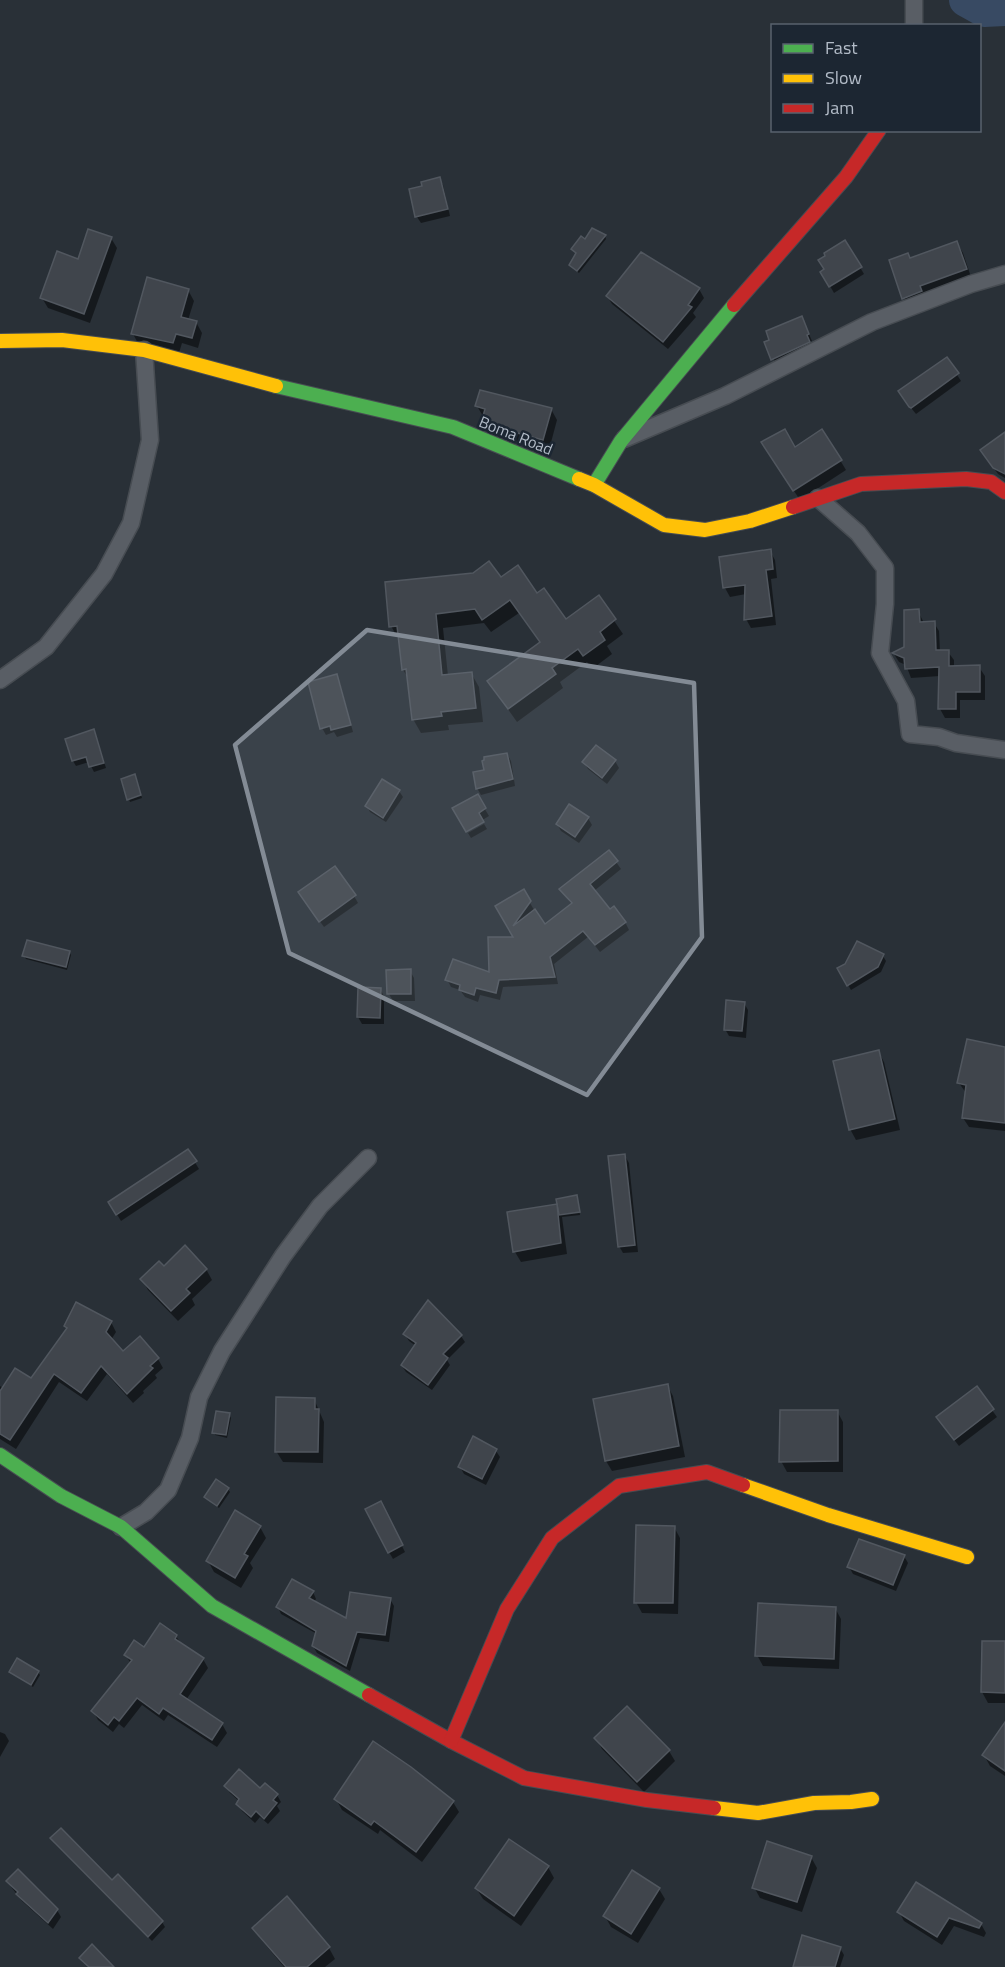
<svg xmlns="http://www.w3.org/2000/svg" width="1005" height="1967" font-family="'Titillium Web',sans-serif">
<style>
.shadow{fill:#0007}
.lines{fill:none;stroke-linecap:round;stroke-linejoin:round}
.river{stroke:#384a63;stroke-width:34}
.building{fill:#40454c;stroke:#51575f;stroke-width:1.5}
.street-casing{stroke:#474c52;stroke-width:19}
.fast-casing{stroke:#474c52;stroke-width:16}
.slow-casing{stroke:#474c52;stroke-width:16}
.jam-casing{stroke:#474c52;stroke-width:16}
.street{stroke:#595e65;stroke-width:16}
.fast{stroke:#4caf50;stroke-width:14}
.slow{stroke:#ffc107;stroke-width:14}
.jam{stroke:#c62828;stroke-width:14}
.marked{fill:#838b95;fill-opacity:0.2;stroke:#838b95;stroke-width:4.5;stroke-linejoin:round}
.labels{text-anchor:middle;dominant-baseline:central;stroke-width:5;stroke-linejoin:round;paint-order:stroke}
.street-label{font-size:16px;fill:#b3bcc8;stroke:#1c2632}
</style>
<rect width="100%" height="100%" fill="#293037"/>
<g class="shadow">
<path d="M439,179L443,185L450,216L421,223L417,217L410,190L424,187Z"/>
<path d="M605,236L606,239L579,273L573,268L571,265L577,254L572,249L585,241Z"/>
<path d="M111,238L117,248L90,323L48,308L42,298L79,261Z"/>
<path d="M845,242L864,274L834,293L822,272Z"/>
<path d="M957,243L963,253L972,280L910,309L904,298L891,261L910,260Z"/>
<path d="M699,289L704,298L693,313L696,317L668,349L612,304L607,296Z"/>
<path d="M188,290L194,301L188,320L196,322L202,333L198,348L182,343L179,353L139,345L133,334Z"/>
<path d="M805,325L812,341L809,342L812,349L777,366L766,343Z"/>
<path d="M947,359L961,381L916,414L903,398Z"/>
<path d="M477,406L551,409L557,420L549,450L488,433L482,423L484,418Z"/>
<path d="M1005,434V478L998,474L986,457Z"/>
<path d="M795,449L840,460L846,470L800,500L768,452Z"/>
<path d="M770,551L775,560L777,578L771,579L776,625L751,628L746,619V594L730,597L725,588Z"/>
<path d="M500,579L537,595L566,621L598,597L623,634L607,646L612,654L592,669L587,662L560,682L563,688L517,722L489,682L541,644L519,613L491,632L484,623L443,628L448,676L471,673L479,687L483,722L448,725L449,730L421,733L413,719L409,679L403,670L399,640L391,626Z"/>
<path d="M918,611L924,623H934L939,631L940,652H948L954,660V667H979L985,676V700H960V718H945L940,709V676L911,678L906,665L899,662L894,654L905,648Z"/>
<path d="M336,676L340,683L353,732L337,737L334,732L326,735L322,728Z"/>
<path d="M96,736L106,768L94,772L89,762L76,766L73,761Z"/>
<path d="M597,747L615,761L619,768L607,784L588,769L584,763Z"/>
<path d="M507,754L511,761L515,786L481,795L477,788L485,771Z"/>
<path d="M136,779L142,798L130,802L123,780Z"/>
<path d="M382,781L399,791L403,797L386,822L370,812L367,806Z"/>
<path d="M477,796L489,816L466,830Z"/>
<path d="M588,818L592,825L579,843L561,831L557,824Z"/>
<path d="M484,824L487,829L471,838L468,833Z"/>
<path d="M609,852L621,869L594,891L610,912L625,922L629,930L600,952L588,937L554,964L558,984L503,987L500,1000L480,995L478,1002L465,997L460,990L451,987L447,979L491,974L515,938L497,907L523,891L544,927L572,905L561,890Z"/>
<path d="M354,896L358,903L324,927L304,899Z"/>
<path d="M857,943L883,956L886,961L881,972L851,990L839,969L846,965Z"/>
<path d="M69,952L71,955L67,970L26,959L24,956Z"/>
<path d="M410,971L414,978L415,1001H393L389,994Z"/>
<path d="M380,989L384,996V1024H362L358,1017Z"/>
<path d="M744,1003L748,1010L746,1038L729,1036L725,1029Z"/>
<path d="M1005,1048V1131L969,1127L963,1118L966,1093L959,1083Z"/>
<path d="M878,1051L884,1062L900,1130L856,1140L850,1129Z"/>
<path d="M188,1151L199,1169L121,1221L110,1203Z"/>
<path d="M625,1156L629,1163L638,1252L623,1253L619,1246Z"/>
<path d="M577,1197L580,1215L562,1217L567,1254L521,1262L515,1252L509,1214L556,1206L560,1212Z"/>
<path d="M164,1268L206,1269L212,1280L192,1299L195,1305L178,1321L148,1290L142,1279Z"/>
<path d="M428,1302L461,1336L465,1342L447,1360L450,1365L432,1390L406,1372L402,1366L416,1346L409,1341L405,1334Z"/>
<path d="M111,1322L116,1332L111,1340L123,1353L158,1359L163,1368L155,1375L157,1378L143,1391L144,1393L133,1403L107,1374L87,1401L59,1382L16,1449L0,1439V1386L3,1388L31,1381L68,1330L65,1326Z"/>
<path d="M667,1385L673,1396L685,1457L612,1471L606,1461Z"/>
<path d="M976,1388L997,1417L959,1446L942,1424Z"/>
<path d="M314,1399L324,1422L323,1463L283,1462L276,1451Z"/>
<path d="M837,1411L843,1422V1472H787L781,1461Z"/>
<path d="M229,1415L231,1418L227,1438L215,1435L214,1432Z"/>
<path d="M496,1451L500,1457L486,1485L464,1474L460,1467Z"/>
<path d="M228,1489L230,1492L219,1508L205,1497Z"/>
<path d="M384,1510L405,1552L393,1559L389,1552Z"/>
<path d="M260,1527L266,1538L250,1563L253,1568L241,1588L214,1572L208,1561Z"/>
<path d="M674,1527L680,1538L678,1614L642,1613L636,1602Z"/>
<path d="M904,1556L908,1563L896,1591L853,1574L849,1567Z"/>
<path d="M313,1592L316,1599L314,1602L347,1621L390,1599L394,1606L389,1642L360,1638L350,1671L317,1653L313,1646L317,1634L281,1614L278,1607Z"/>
<path d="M835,1608L841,1619L839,1669L763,1666L757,1655Z"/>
<path d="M176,1636L181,1644L203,1659L208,1668L186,1700L222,1724L227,1733L217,1747L168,1715L164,1721L142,1705L124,1728L119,1724L113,1732L98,1720L93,1711L131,1664L126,1655Z"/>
<path d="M983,1643H1005V1703H988L982,1692Z"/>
<path d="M18,1660L38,1672L40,1675L33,1687L13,1674L11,1672Z"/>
<path d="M1005,1725V1776L990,1766L984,1755Z"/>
<path d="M0,1732L5,1734L9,1741L0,1757Z"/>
<path d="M596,1738L669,1751L675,1761L644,1792L602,1749Z"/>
<path d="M226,1786L260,1790L277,1795L281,1802L277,1806L280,1811L268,1824L260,1817L255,1823L242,1811L238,1804L240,1802L230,1793Z"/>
<path d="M336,1799L453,1802L459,1812L422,1862L380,1830L378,1834L342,1810Z"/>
<path d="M52,1839L112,1882L162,1922L165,1927L152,1941L55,1844Z"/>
<path d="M811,1857L817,1868L802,1912L760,1898L754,1887Z"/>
<path d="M548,1867L554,1878L521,1926L483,1899L476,1888Z"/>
<path d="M18,1871L57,1910L61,1917L53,1929L22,1901L12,1888L8,1882Z"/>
<path d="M916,1884L981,1924L986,1933L984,1937L954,1926L942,1945L904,1921L899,1912Z"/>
<path d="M659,1889L665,1899L638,1943L611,1927L605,1916Z"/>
<path d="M287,1899L329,1948L335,1959L325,1967H284L260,1938L254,1928Z"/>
<path d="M840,1948L844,1955L840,1967H796Z"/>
</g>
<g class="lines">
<path class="river" d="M966,0L984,10L1005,9"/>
</g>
<g class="building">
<path d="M440,177L448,209L415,217L409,189L422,186L421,182Z"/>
<path d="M592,228L606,235L577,271L569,265L576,253L571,249L581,236L585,239Z"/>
<path d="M88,229L112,237L84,314L40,298L57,251L78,259Z"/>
<path d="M845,240L862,267L829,287L820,272L824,269L818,260L825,256L824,253Z"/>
<path d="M957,241L967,269L920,286L922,291L902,299L889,260L908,253L910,258Z"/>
<path d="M641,252L700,288L688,305L692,307L663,342L606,296Z"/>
<path d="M147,277L189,289L181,317L197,321L192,338L176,334L173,343L131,334Z"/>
<path d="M802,316L809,334L807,335L810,342L771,360L764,342L769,340L766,331Z"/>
<path d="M947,357L959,373L911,408L909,407L898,391Z"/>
<path d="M480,390L552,408L543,440L517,433L516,436L504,432L481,423L485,409L475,406Z"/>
<path d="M785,429L795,447L822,429L842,460L793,491L761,442Z"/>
<path d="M1005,432V474L993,468L980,450Z"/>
<path d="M771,549L773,569L766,570L772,616L744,620L745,585L723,588L719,557Z"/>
<path d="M489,561L501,577L518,565L537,593L544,588L566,619L599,595L616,619L600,632L605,640L583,656L578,649L552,668L556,674L508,709L487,681L540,642L510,600L482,620L475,609L436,614L442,675L472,672L476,708L441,712L442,716L412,720L406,669L402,670L397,626L389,627L385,582L473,573Z"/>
<path d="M919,609L920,622L935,621L936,650H949V666L980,665V692H956V709H938L939,667L905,669L904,658L892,653L904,647V610Z"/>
<path d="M337,674L351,725L331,730L330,726L320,729L308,682Z"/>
<path d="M94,729L104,763L89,767L86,757L72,761L65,739Z"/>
<path d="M596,745L616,760L602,778L582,762Z"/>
<path d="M507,753L513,779L476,789L473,772L484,770L482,761L484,760V757Z"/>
<path d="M135,774L141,795L127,800L121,779Z"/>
<path d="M382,779L400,790L383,818L365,806Z"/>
<path d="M478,794L486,808L479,813L484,822L466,832L452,808Z"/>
<path d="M569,804L589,817L575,837L556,824Z"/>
<path d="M609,850L618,861L590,884L610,909L614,906L626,922L595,945L583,931L550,957L555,977L499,980L496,993L476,988L474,995L459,990L460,985L445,980L453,959L489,972L488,937H513L495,906L524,889L531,901L513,926L535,909L545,924L572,903L559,889Z"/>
<path d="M335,866L356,895L319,922L298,892Z"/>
<path d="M27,940L70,951L66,967L22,956Z"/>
<path d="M857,941L884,954L878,967L847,986L837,968L845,964Z"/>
<path d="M411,969V994H387L386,970Z"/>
<path d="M358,987L381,988L380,1018L357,1017Z"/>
<path d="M726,1000L745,1002L742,1031L724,1030Z"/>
<path d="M967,1039L1005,1047V1123L962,1118L966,1085L957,1083Z"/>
<path d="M879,1050L895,1119L849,1130L833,1061Z"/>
<path d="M188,1149L197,1161L116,1215L108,1202Z"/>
<path d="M625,1154L635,1245L618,1247L608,1156Z"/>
<path d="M577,1195L580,1212L559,1215L556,1199Z"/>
<path d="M557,1204L561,1243L513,1252L507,1212Z"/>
<path d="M185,1245L207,1269L186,1289L190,1293L171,1311L140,1279L159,1261L164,1266Z"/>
<path d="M428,1300L462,1335L443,1354L448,1358L428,1385L401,1365L416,1343L403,1334Z"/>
<path d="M76,1302L112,1321L106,1332L123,1351L140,1336L159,1358L150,1366L153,1368L127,1394L101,1366L81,1393L54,1374L10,1440L0,1434V1391L15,1368L31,1378L67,1328L64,1326Z"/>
<path d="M668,1384L679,1446L605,1461L593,1399Z"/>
<path d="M977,1386L994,1409L954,1440L936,1417Z"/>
<path d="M276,1397L315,1398V1409H319L318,1452H275Z"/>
<path d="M780,1410H838V1461L779,1462Z"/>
<path d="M216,1411L230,1413L226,1435L212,1433Z"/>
<path d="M473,1436L497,1449L482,1479L458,1467Z"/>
<path d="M216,1479L229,1488L217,1506L204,1497Z"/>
<path d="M381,1501L403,1545L388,1553L365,1509Z"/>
<path d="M235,1510L261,1526L244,1554L248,1556L235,1578L206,1561Z"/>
<path d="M636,1525L675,1526L673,1603H634Z"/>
<path d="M859,1539L905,1555L893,1585L847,1567Z"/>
<path d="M292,1579L314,1591L309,1598L346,1618L350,1592L391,1598L385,1635L357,1632L346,1666L312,1646L316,1631L276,1607Z"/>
<path d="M758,1603L836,1607L834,1659L755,1656Z"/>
<path d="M160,1623L177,1635L175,1639L204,1658L180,1694L223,1723L212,1740L163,1708L159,1714L137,1698L119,1721L114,1717L108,1725L91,1711L132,1660L124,1655L134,1640L144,1647Z"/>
<path d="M982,1641H1005V1693L981,1692Z"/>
<path d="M17,1658L39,1671L31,1685L9,1672Z"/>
<path d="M627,1706L670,1750L637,1782L594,1738Z"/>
<path d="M1005,1722V1771L982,1755Z"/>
<path d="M373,1741L411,1767L454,1801L416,1852L374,1821L371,1825L334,1799Z"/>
<path d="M239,1769L260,1788L265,1783L278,1794L273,1800L277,1803L264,1819L256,1811L251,1817L236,1804L239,1799L224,1786Z"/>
<path d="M61,1828L112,1880L118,1874L163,1921L148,1937L50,1838Z"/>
<path d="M509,1839L549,1866L514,1916L475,1888Z"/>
<path d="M767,1841L812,1856L797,1902L752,1888Z"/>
<path d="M18,1869L58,1909L48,1923L16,1894L18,1892L6,1881Z"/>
<path d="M632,1870L660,1888L631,1934L603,1916Z"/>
<path d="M916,1882L982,1923L979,1928L949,1918L937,1937L897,1912Z"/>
<path d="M287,1896L330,1947L307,1967H286L252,1928Z"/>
<path d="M802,1935L841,1947L835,1967H793Z"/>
<path d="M92,1944L114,1967H89L79,1958Z"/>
</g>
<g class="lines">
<defs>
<g id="street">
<path d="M914,0V26"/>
<path d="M624,439L725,396L872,322L971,284L1005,274"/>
<path d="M818,498L858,533L885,568V604L880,653L906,701L910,734L939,737L956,743L1005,750"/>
<path d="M0,680L46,647L104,574L131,523L150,440L144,350"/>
<path d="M121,1527L146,1512L168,1490L190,1438L199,1397L222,1351L283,1256L320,1206L368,1158"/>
</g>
<g id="fast">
<path d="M276,386L453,427L579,479"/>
<path d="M594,485L621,441L734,305"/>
<path d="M0,1455L61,1496L121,1527L212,1606L369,1695"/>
</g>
<g id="slow">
<path d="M0,341L62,340L144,350L276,386"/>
<path d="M579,479L594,485L664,525L705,530L750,521L793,507"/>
<path d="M743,1485L828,1515L967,1557"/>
<path d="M714,1808L758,1813L814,1803L851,1802L872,1799"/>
</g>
<g id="jam">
<path d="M734,305L846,177L879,130"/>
<path d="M793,507L861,484L966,479L991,482L1005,492"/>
<path d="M369,1695L451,1741L524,1778L647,1800L714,1808"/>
<path d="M451,1741L507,1609L552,1538L619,1486L707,1472L743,1485"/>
</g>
</defs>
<use href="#street" class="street-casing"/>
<use href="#fast" class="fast-casing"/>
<use href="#slow" class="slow-casing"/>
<use href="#jam" class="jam-casing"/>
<use href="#street" class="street"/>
<use href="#fast" class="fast"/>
<use href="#slow" class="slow"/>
<use href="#jam" class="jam"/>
</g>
<path class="marked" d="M367,630L694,683L702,937L587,1095L289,953L235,745Z"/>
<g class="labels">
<g class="street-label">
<text transform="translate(516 435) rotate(22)">Boma Road</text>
</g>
</g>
<rect x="771" y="24" width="210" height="108" fill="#1c2632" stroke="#58626e" stroke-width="1.5"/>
<rect x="783" y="44" width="30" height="9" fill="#4caf50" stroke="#58626e" stroke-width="1.5"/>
<text x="825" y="54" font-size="18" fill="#b3bcc8">Fast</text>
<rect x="783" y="74" width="30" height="9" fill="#ffc107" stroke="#58626e" stroke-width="1.5"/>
<text x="825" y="84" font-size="18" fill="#b3bcc8">Slow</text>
<rect x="783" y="104" width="30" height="9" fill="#c62828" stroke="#58626e" stroke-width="1.5"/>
<text x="825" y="114" font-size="18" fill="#b3bcc8">Jam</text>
</svg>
